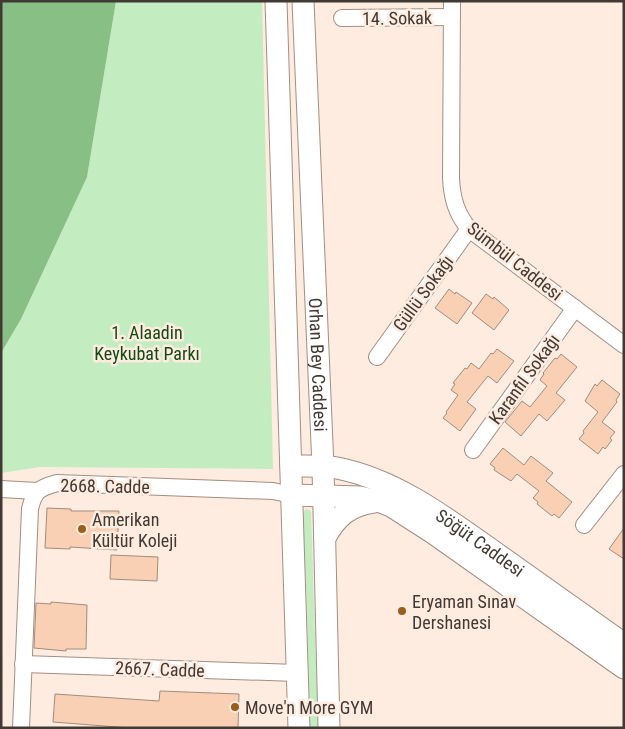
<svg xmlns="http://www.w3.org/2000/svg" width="625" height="729" font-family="'Roboto Condensed',sans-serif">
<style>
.green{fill:#c3ecc0}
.forest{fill:#87bf84}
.building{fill:#fad0b4;stroke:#a18c7e}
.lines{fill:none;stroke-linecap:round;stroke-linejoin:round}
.minor-casing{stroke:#a38e80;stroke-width:18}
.major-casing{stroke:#a38e80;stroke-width:23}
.minor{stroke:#fff;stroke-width:16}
.major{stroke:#fff;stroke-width:21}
.poi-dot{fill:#995f1d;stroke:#feece0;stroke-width:2}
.labels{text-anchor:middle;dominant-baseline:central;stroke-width:5;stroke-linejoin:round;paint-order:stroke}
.street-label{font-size:18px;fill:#413933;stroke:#feece0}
.park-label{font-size:18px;fill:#124b12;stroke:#feece0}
.poi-label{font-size:18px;fill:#413933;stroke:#feece0;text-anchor:start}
</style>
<rect width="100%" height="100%" fill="#feece0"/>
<g class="green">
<path d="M116,1H262L273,469L40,467L1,473V353L21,319L87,177Z"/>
<path d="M306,509L311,511L318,728H310L307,610L303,513Z"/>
</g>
<path class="forest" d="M1,1H116L87,177L21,319L1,353Z"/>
<g class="building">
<path d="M449,289L455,294L456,292L472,303L457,324L435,308Z"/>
<path d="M486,294L493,299L494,297L509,310L494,330L472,313Z"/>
<path d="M497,349L514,361L497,383L488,376L467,402L476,409L460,431L443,418L447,413L446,412L458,395L451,390L455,384L453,383L465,368L467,369L471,363L479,369L491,353L493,354Z"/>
<path d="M561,354L577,367L556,393L565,400L547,421L539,414L521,436L505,422L522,401L530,407L547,386L540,380L544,374L543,373L555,358L557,359Z"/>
<path d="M602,380L620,394L616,400L617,402L602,422L615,432L610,438L612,440L605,449L603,447L598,454L579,439L584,433L583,431L598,412L585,401L595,384L597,386Z"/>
<path d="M503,448L524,465L531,456L553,473L546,481L572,502L559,518L554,514L552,516L537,504L538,502L533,498L539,491L517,474L511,481L494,470L495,468L490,464Z"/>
<path d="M47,508L71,509V511H119L117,550L70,547V549L45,548Z"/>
<path d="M624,528V559L609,549Z"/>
<path d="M111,555L158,557L157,581L110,579Z"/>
<path d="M51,602L87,605L86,649H66V651L34,648L36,603L51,604Z"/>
<path d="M160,691L239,694L238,728H130L53,722L55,694L159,701Z"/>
</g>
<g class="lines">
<defs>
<g id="minor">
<path d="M452,1L451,178C452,198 456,213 469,229L624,345"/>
<path d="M342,18L452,17"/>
<path d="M377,357L469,229"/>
<path d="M473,450L575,308"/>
<path d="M1,489L37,491"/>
<path d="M584,525L624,474"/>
<path d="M23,664L297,673"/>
<path d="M21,728L30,509C34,491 39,488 57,483L273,491L292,495"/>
</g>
<g id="major">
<path d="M276,1L299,728"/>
<path id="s1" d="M303,1L323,467L329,728"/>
<path id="s2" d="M291,466C306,466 323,465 337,468C398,480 449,520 500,556C541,585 582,614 624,644"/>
<path d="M292,495L360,497L378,501L391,506L433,533L624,668"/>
<path d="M325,538C336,517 350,505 374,502"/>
</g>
</defs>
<use href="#minor" class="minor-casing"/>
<use href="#major" class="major-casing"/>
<use href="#minor" class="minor"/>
<use href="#major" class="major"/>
</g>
<g class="poi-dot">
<circle cx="82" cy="529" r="5"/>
<circle cx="402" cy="611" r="5"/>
<circle cx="235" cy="707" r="5"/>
</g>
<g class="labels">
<g class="street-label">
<text transform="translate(397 18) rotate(-1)">14. Sokak</text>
<text transform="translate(515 261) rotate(38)">Sümbül Caddesi</text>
<text transform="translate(423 293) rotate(-54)">Güllü Sokağı</text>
<text stroke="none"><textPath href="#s1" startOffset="364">Orhan Bey Caddesi</textPath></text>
<text transform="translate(524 379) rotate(-54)">Karanfil Sokağı</text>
<text transform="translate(105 486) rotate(1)">2668. Cadde</text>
<text stroke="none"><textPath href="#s2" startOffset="209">Söğüt Caddesi</textPath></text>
<text transform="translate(160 669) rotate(2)">2667. Cadde</text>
</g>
<g class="park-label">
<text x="147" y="332">1. Alaadin<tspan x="147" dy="21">Keykubat Parkı</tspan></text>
</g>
<g class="poi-label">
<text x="92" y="519">Amerikan<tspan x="92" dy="21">Kültür Koleji</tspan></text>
<text x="412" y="601">Eryaman Sınav<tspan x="412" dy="21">Dershanesi</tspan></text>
<text x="245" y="707">Move'n More GYM</text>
</g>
</g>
<rect width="625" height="729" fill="none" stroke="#413933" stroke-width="5"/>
</svg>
